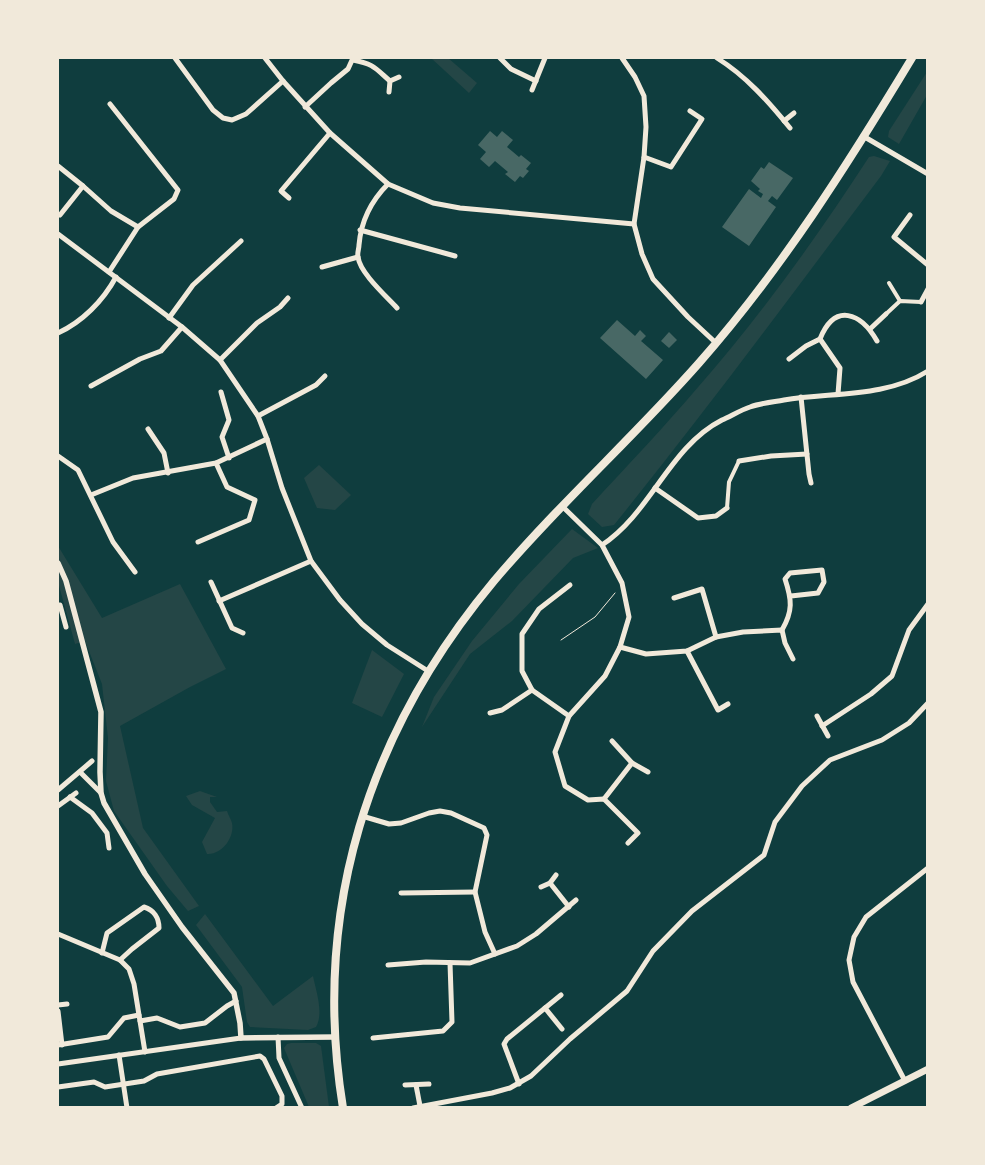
<svg xmlns="http://www.w3.org/2000/svg" width="985" height="1165" font-family="'Alegreya Sans',sans-serif">
<style>
.green{fill:#244646}
.building{fill:#486865}
.lines{fill:none;stroke-linecap:round;stroke-linejoin:round}
.path{stroke:#f1e9da;stroke-width:1}
.pedestrian{stroke:#f1e9da;stroke-width:4}
.minor{stroke:#f1e9da;stroke-width:5}
.tertiary{stroke:#f1e9da;stroke-width:5.5}
.secondary{stroke:#f1e9da;stroke-width:7}
.primary{stroke:#f1e9da;stroke-width:8}
</style>
<rect width="100%" height="100%" fill="#0f3d3e"/>
<g class="green">
<path d="M431,58H448L477,83L469,93Z"/>
<path d="M927,72V95L899,144L888,137L889,131Z"/>
<path d="M874,156L890,161L881,176C793,293 706,411 614,525L602,527L588,514L592,504C628,465 665,426 699,386C762,314 817,237 869,157Z"/>
<path d="M319,465L351,495L335,510L317,508L304,478Z"/>
<path d="M572,529L598,548L573,558L512,621L470,654L422,727L434,697L472,641L519,584Z"/>
<path d="M58,546L102,618L180,584L226,669L190,687L120,726L143,828L199,906L188,911L167,886L114,811L106,781L108,738L102,684L85,641L75,644L58,582Z"/>
<path d="M372,650L404,674L382,717L352,703Z"/>
<path d="M200,791L217,797H210V802L217,812L227,811C228,815 231,819 232,823C235,837 222,855 207,854L202,842L215,818L192,805L186,796Z"/>
<path d="M205,914L273,1006L313,976C316,991 324,1013 316,1027L308,1030L250,1027L247,1022L242,987L196,925Z"/>
<path d="M291,1043H316L321,1046L329,1107H309L284,1048L287,1044Z"/>
</g>
<g class="building">
<path d="M490,131L497,137L502,131L513,140L507,147L519,157L521,155L531,163L526,169L529,171L523,178L520,176L515,182L505,174L508,172L495,161L489,167L480,159L486,152L478,145Z"/>
<path d="M769,162L793,178L777,200L772,196L768,201L776,207L749,246L722,227L749,189L761,198L763,194L758,191L760,189L751,181L761,167L764,169Z"/>
<path d="M617,320L635,336L640,330L646,336L641,341L663,360L646,379L600,338Z"/>
<path d="M669,332L677,340L669,348L661,341Z"/>
</g>
<g class="lines">
<path class="path" d="M561,640L595,617L615,593"/>
<g class="pedestrian">
<path d="M889,283L900,301"/>
<path d="M886,314L900,301L921,302"/>
<path d="M727,508L729,482L739,461"/>
</g>
<g class="minor">
<path d="M175,58L213,110L223,118L232,120L246,114L283,81"/>
<path d="M265,58L283,81L330,133L388,184L433,203L460,208L634,224"/>
<path d="M500,58L511,69L536,81"/>
<path d="M622,58L635,77L644,96L646,127L644,157L634,224L642,254L653,279L688,317L716,343"/>
<path d="M717,58C746,76 768,101 790,128"/>
<path d="M353,60C374,64 375,68 390,81"/>
<path d="M532,90L545,58"/>
<path d="M389,92L390,81L399,77"/>
<path d="M305,107L331,83L348,69L353,58"/>
<path d="M784,121L794,113"/>
<path d="M863,136L928,174"/>
<path d="M644,157L671,167L702,119L690,111"/>
<path d="M58,166L83,186L111,211L138,227"/>
<path d="M388,184C371,201 361,221 359,245C359,249 357,253 358,257C360,273 386,296 397,308"/>
<path d="M289,198L281,191L330,133"/>
<path d="M60,215L83,186"/>
<path d="M910,215L894,237L928,265"/>
<path d="M360,230L455,256"/>
<path d="M58,234L182,327L220,360L258,416L267,439L282,488L311,561L340,600L362,624L387,645L428,671"/>
<path d="M322,267L358,257"/>
<path d="M109,272L138,227L174,199L178,190L110,104"/>
<path d="M921,302L928,289"/>
<path d="M169,318L193,285L241,241"/>
<path d="M870,329L886,314"/>
<path d="M58,333C82,322 103,301 116,277"/>
<path d="M820,339L840,368L838,394"/>
<path d="M789,359L806,346L820,339C835,302 861,313 877,341"/>
<path d="M220,360L257,323L280,307L288,298"/>
<path d="M91,386L140,359L161,351L182,327"/>
<path d="M221,392L229,420L222,437L229,458"/>
<path d="M801,397L809,474L811,483"/>
<path d="M258,416L316,385L325,376"/>
<path d="M148,429L164,453L168,473"/>
<path d="M58,456L78,470L113,542L135,572"/>
<path d="M739,461L771,456L807,454"/>
<path d="M655,488L698,518L716,516L727,508"/>
<path d="M91,495L133,478L216,463L267,439"/>
<path d="M563,507L602,545L622,583L629,617L620,647L605,676L569,716L555,752L565,786L588,800L604,799L638,833L628,843"/>
<path d="M198,542L249,520L255,500L227,487L216,463"/>
<path d="M602,545C651,513 669,447 722,420C731,416 741,410 750,407C761,403 773,402 784,400C832,392 885,398 928,371"/>
<path d="M211,582L232,628L243,633"/>
<path d="M674,598L702,589L716,637"/>
<path d="M219,601L311,561"/>
<path d="M60,605L66,627"/>
<path d="M782,630C793,611 792,600 785,579L790,573L822,570L824,582L818,593L791,596"/>
<path d="M620,647L646,654L687,651L716,637L743,632L782,630L785,643L793,659"/>
<path d="M687,651L718,710L728,704"/>
<path d="M490,713L502,710L532,690"/>
<path d="M569,716L532,690L522,671V634L539,609L570,585"/>
<path d="M817,716L828,736"/>
<path d="M822,726L871,694L892,676L909,630L928,604"/>
<path d="M612,741L632,763L648,772"/>
<path d="M80,772L101,793"/>
<path d="M58,790L92,761"/>
<path d="M70,797L92,813L107,833L109,848"/>
<path d="M604,799L632,763"/>
<path d="M58,806L76,793"/>
<path d="M362,816L389,824L401,823L429,813L440,811L451,813L484,828L487,835L475,892L485,932L495,954"/>
<path d="M550,883L569,907"/>
<path d="M541,887L550,883L556,875"/>
<path d="M401,893L475,892"/>
<path d="M58,934L120,960L129,969L134,984L145,1052"/>
<path d="M102,953L107,933L144,907C154,910 159,918 159,928L132,949L120,960"/>
<path d="M388,965L426,962L470,963L517,946L536,934L576,900"/>
<path d="M58,1005L67,1004"/>
<path d="M545,1008L562,1029"/>
<path d="M58,1011L62,1045"/>
<path d="M140,1021L157,1018L180,1027L205,1023L227,1006L236,1001"/>
<path d="M278,1037L279,1058L302,1108"/>
<path d="M373,1038L443,1031L452,1022L450,963"/>
<path d="M58,1045L108,1037L124,1018L139,1015"/>
<path d="M119,1055L127,1108"/>
<path d="M58,1064L241,1038"/>
<path d="M905,1081L853,982L849,960L854,937L866,917L928,868"/>
<path d="M519,1084L504,1044L507,1039L561,995"/>
<path d="M405,1085L429,1084"/>
<path d="M416,1085L420,1106"/>
<path d="M58,1087L94,1082L105,1087L144,1081L157,1074L260,1056L264,1059L282,1096V1104L276,1108"/>
<path d="M413,1108L492,1093L510,1088L531,1076L570,1039L627,991L653,951L692,911L764,855L775,822L802,786L830,760L882,740L909,723L928,703"/>
</g>
<path class="tertiary" d="M58,563L66,581L101,712L100,772L101,793L104,803L145,874L182,927L234,993L240,1023L241,1038L335,1037"/>
<path class="secondary" d="M851,1108L928,1069"/>
<path class="primary" d="M343,1108C311,911 368,732 494,581C558,505 633,438 699,363C781,270 848,164 912,58"/>
</g>
<rect width="985" height="1165" fill="none" stroke="#f1e9da" stroke-width="118"/>
</svg>
